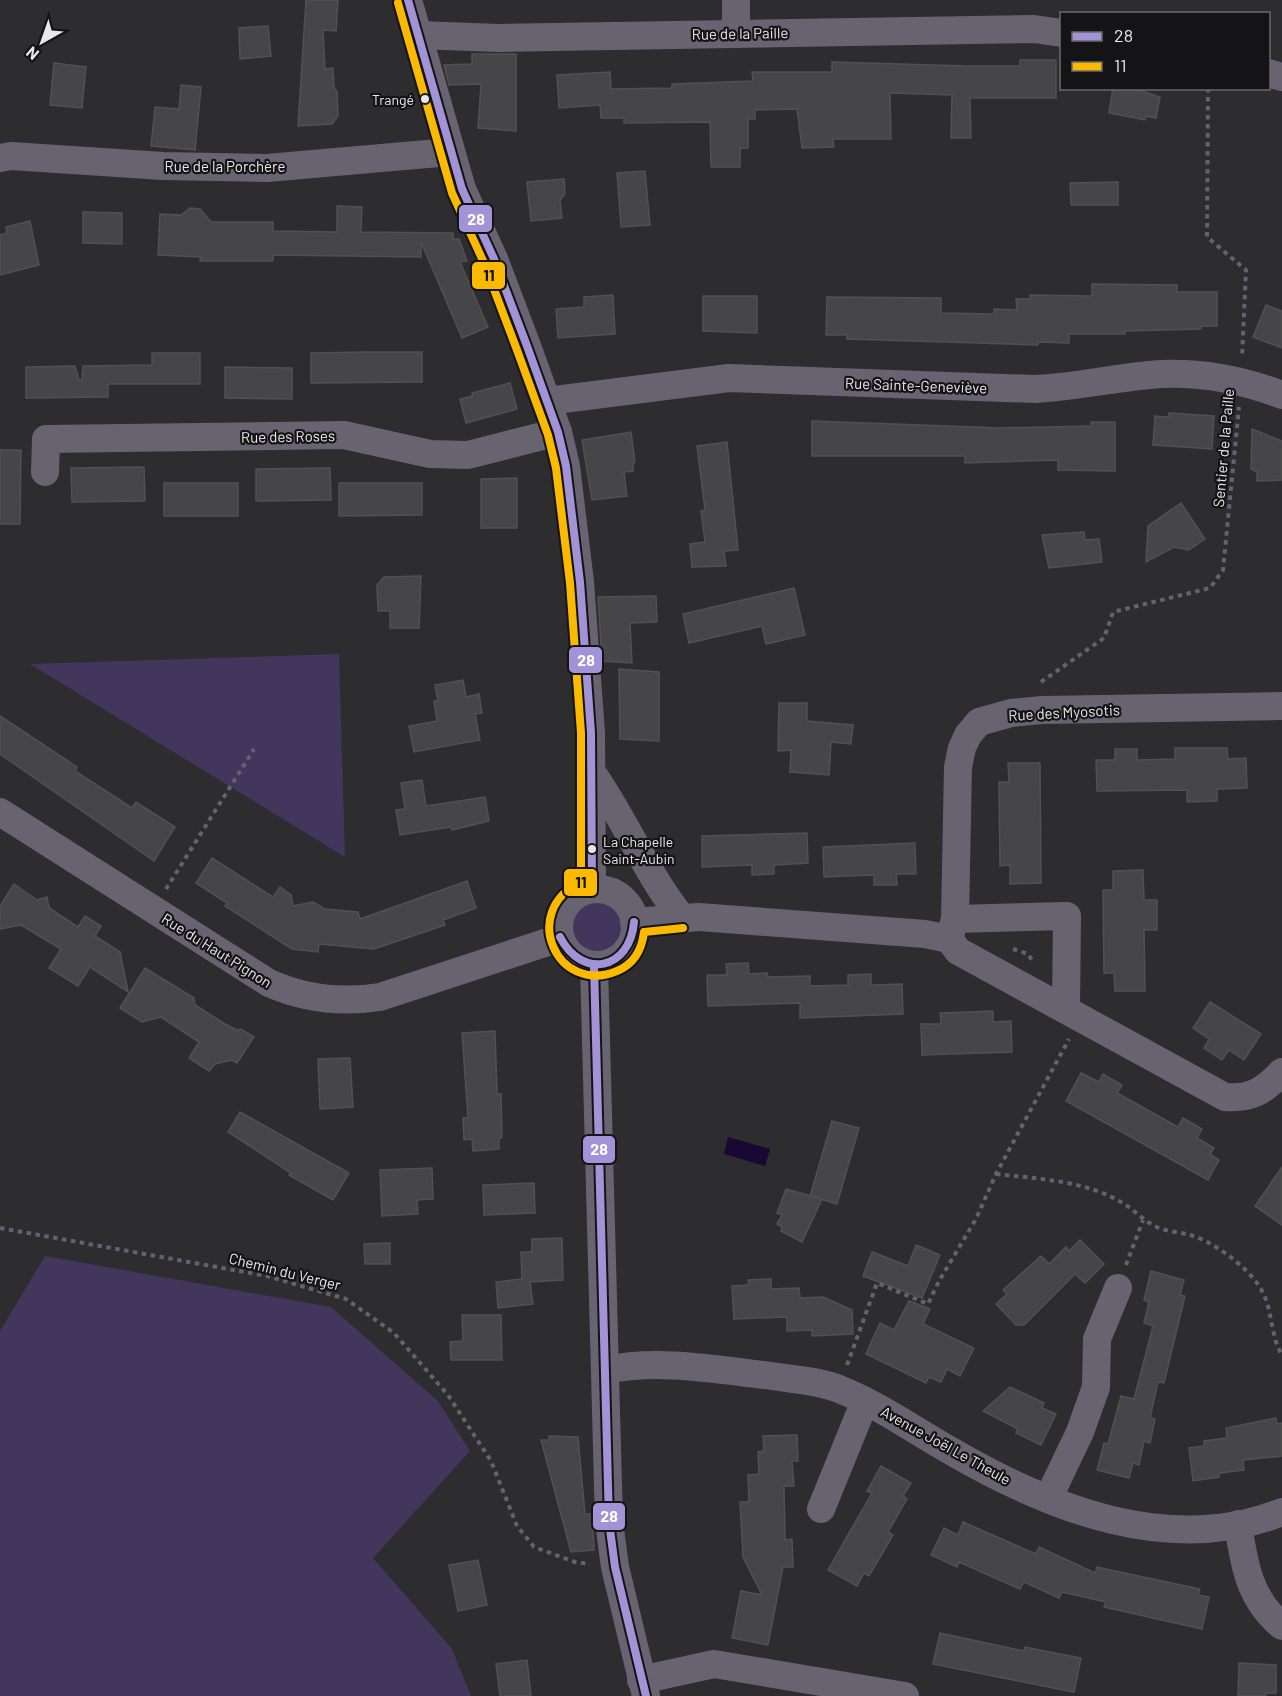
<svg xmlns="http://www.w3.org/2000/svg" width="1282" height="1696" font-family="Barlow,sans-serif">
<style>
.green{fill:#42365d}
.water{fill:#190734}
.building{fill:#464547;stroke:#515052;stroke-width:1.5}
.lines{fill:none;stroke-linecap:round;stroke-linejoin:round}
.path{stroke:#65626b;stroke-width:4;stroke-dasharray:4.5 4.5;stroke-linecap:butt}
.minor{stroke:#686371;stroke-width:28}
.bus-1-casing{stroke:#141416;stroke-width:12}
.bus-2-casing{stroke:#141416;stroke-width:12}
.bus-1{stroke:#a292d6;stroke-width:8}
.bus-2{stroke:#fbba00;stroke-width:8}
.bus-dot{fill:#e8e8eb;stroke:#141416;stroke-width:2}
.labels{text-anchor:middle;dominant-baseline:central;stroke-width:4.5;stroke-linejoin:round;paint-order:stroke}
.bus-label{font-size:14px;fill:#e8e8eb;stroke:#141416;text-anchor:end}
.street-label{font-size:15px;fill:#e8e8eb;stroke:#141416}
.line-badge{stroke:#141416;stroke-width:2}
.badge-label{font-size:16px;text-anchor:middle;font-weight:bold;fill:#fff}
.pale-badge-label{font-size:16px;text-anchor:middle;font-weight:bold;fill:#111}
</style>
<rect width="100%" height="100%" fill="#2d2c2f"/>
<g class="green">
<path d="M339,654L345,857L30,664Z"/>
<circle cx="597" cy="927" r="26"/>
<path d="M45,1256L331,1307L438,1401L470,1451L373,1558L452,1649L471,1696H0V1331Z"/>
</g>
<path class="water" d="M728,1137L770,1149L765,1166L724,1154Z"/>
<g class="building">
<path d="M306,0H338L336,31L323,30L325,69L333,68L334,88L337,91L338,116L332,124L298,126Z"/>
<path d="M268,26L271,56L240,59L239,28Z"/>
<path d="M472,54H516V131L478,128L481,84L449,85L444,65L472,64Z"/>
<path d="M1020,60H1056V98H970L971,138H951L952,95L890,93L891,139H833L834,147L802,148L797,109L755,110V119H748V148H740V167H711L710,122L624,123V118H601L600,105L559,108L557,75L610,72L611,89L672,88V84L753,81L752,72H832V62L967,66H1020Z"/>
<path d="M54,63L86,67L82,108L50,105Z"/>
<path d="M181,85L201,87L195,150L151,146L155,107L179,109Z"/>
<path d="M1113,88H1132L1160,97L1156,118L1146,116L1145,120L1109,113Z"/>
<path d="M645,171L650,225L621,227L617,173Z"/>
<path d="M564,179L565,194L560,200L562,218L531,221L527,182Z"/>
<path d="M1118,182V205H1071L1070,183Z"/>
<path d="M337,206L362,207L361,232L453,233V239H459L467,261L460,262L488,327L462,338L421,242V257L273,255V261H200L201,257L158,255L160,214L181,215L190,208L200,209L211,222H273V231L337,232Z"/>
<path d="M83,212L122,213V244L83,243Z"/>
<path d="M30,221L39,265L0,275V235L7,233L6,227Z"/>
<path d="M1092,284L1177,285V292H1217V326H1201V329L1125,331V334H1069V343L1038,342V345L847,339V335H826L827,297L941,298V313L994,314V309L1017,310L1016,299H1030V295L1092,296Z"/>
<path d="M613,295L615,334L558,338L556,309L584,307V297Z"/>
<path d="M703,296H757V333L703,331Z"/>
<path d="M1266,305L1282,311V348L1253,337Z"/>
<path d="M367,352H422V382L311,383V353Z"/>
<path d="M152,353H200V384H108V397L26,398V367L75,366L79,380H82L83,366L152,365Z"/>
<path d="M225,367L292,368V399L225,398Z"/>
<path d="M510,383L517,409L466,423L460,399L473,396L472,393Z"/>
<path d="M1169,413L1214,416L1212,449L1153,445L1155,416L1169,417Z"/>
<path d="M812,421L1001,428L1091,426V422H1115V471L1058,470V460L965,463V456H812Z"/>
<path d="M1252,429L1282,441V480L1257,481V472L1251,469Z"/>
<path d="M631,432L635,462L633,463V471L624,472L627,496L592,500L582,440Z"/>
<path d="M727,442L738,550L724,551L726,566L692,567L690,544L705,542L701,511L705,510L697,446Z"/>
<path d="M0,450H21L20,524H0Z"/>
<path d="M144,467L145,501L72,502L71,468Z"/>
<path d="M330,468L331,500L256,501V469Z"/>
<path d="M517,478V528H481V479Z"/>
<rect x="164" y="483" width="74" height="33"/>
<path d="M339,483H422V515L339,516Z"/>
<path d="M1181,503L1205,539L1189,550L1174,547L1146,562L1148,526Z"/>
<path d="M1084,532L1085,540L1099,539L1102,562L1049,568L1042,535Z"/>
<path d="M421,576L419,628H390V611H378L377,585L384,577Z"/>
<path d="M794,588L805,635L766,644L762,626L689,643L683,614Z"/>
<path d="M656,596L657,622L630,623L632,663L602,661L598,597Z"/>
<path d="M619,669L659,672V741L620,739Z"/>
<path d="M463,680L466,697L479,694L482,713L475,714L480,740L414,752L409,726L437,721L434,701H438L435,685Z"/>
<path d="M779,703H807V721L853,725L851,744L831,742L829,775L790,772L791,750L778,751Z"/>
<path d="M0,716L77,767L75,771L132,808L136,802L175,827L154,861L0,754Z"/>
<path d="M1175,748H1227L1228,759L1246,758L1247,788L1217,789V801L1187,802V790L1097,791L1096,760H1115V749H1137V760L1175,759Z"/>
<path d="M1008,763H1040L1041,883L1010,884V865L1000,866L999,782H1009Z"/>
<path d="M422,780L426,806L485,797L489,821L452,830L451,827L400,835L396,810L405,809L401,783Z"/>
<path d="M807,833L808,863L774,865V874L752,875V865L702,867V836Z"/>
<path d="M915,843L916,874H896L897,885H874V875L824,877L823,847Z"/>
<path d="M212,858L273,897L280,887L291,895L293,906L313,902L325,909L358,912L360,919L467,881L476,908L443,920L445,925L374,949L319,944L318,952L292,949L225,906L227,903L196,883Z"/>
<path d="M1143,870L1144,900H1157V930H1144L1145,991H1115L1114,973H1104L1103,890H1113V871Z"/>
<path d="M14,884L37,900L47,897L49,908L78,927L85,916L101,926L95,936L120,952L128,992L90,967L78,986L49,968L61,949L21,925L0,929V906Z"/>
<path d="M748,963L749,974L767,973L768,977L810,976V986L848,985V975L871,974V985L902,984L903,1014L800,1018V1003L708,1006L707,975H727L726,964Z"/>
<path d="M145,968L194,998L195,1005L225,1024L237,1030L241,1029L254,1037L237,1063L232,1060L215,1064L209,1071L189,1058L199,1042L161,1017L142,1022L120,1008Z"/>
<path d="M1210,1002L1261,1034L1244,1060L1229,1050L1222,1060L1204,1048L1209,1039L1193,1028Z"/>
<path d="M993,1011V1022L1011,1021L1012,1052L922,1055L921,1024H941L940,1013Z"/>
<path d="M495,1031L497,1094H501L502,1138H499V1149L473,1151L472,1139L464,1140L463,1118H468L462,1033Z"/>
<path d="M350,1058L353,1107L320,1109L318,1059Z"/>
<path d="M1081,1073L1099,1082L1103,1074L1122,1085L1117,1093L1178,1127L1183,1118L1202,1129L1197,1138L1214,1148L1210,1154L1219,1160L1208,1180L1066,1101Z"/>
<path d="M240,1112L349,1173L333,1200L289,1175L291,1173L228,1132Z"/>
<path d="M832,1121L859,1128L837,1204L810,1196Z"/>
<path d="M1282,1167V1225L1255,1206Z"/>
<path d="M432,1168L433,1199L417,1200L418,1214L382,1216L380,1170Z"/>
<path d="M534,1183L535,1213L484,1215L483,1185Z"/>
<path d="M786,1189L822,1199L802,1242L781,1231L782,1227L777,1224L782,1215L777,1213Z"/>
<path d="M562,1238L563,1280L530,1282L533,1304L498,1308L496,1282L522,1279L521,1252H532V1239Z"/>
<path d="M1080,1240L1104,1264L1085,1283L1075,1274L1024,1325H1016L996,1304L1007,1294L1003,1290L1041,1256L1049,1264L1066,1247L1069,1251Z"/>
<path d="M390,1243V1264H365L364,1244Z"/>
<path d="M916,1245L940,1255L922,1298L863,1276L872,1252L908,1266Z"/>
<path d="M1151,1271L1184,1280L1180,1295L1185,1296L1164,1383L1158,1382L1150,1418L1155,1419L1150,1443L1144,1441L1139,1465L1133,1463L1129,1478L1097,1470L1104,1443L1108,1444L1121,1396L1134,1399L1153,1326L1144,1323L1149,1302L1144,1300Z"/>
<path d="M771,1279V1289L799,1288L800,1298L823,1297L852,1310L853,1334L812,1336V1330L787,1331V1317L734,1319L732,1286L749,1285L748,1280Z"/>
<path d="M909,1301L930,1309L923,1324L974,1348L960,1376L947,1369L941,1382L929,1377L926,1383L866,1354L880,1323L894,1330Z"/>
<path d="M462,1315H501L502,1360H451L450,1342L463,1341Z"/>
<path d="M1010,1387L1044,1403L1042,1408L1056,1414L1041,1445L1016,1433L1018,1429L983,1411Z"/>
<path d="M1276,1418L1277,1424L1282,1423V1456L1243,1460L1244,1470L1219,1473V1477L1193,1481L1189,1448L1204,1446V1441L1227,1438L1226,1428Z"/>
<path d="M797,1435L798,1461H792L794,1486H784L785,1540L792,1539L793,1567H783L768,1645L732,1638L741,1591L762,1595L743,1557L740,1502H749L748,1475L759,1474L758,1452L764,1451L763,1436Z"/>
<path d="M549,1436L578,1437L585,1514H592L594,1550L571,1552L541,1440H549Z"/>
<path d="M881,1466L911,1483L903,1496L907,1499L888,1532L893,1535L869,1576L864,1573L857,1586L828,1570L872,1493L867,1491Z"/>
<path d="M963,1522L1036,1554L1039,1547L1095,1573L1097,1567L1200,1589L1198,1595L1209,1597L1202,1629L1104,1607L1106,1602L1062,1592L1059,1598L1024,1582L1020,1589L959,1562L957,1567L931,1555L944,1528L958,1535Z"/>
<path d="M478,1560L487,1605L458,1611L449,1565Z"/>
<path d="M940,1633L1024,1651L1025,1647L1081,1658L1074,1692L933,1664Z"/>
<path d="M527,1660L531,1696H500L496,1664Z"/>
<path d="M1239,1663L1276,1665V1693H1266V1696H1238Z"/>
</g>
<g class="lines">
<g class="path">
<path d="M1208,88L1207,237L1246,270L1242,357"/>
<path d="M1041,682L1104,638L1113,612L1210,588L1223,570L1239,407"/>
<path d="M166,889L254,749"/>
<path d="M1013,949L1028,954L1033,962"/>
<path d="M996,1174C1038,1179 1083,1180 1121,1202C1134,1209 1144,1222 1159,1228C1169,1232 1180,1232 1190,1235C1213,1241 1247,1267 1259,1286C1274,1308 1269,1334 1282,1355"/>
<path d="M0,1228L267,1276L346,1299L394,1333L448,1395L491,1461L517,1526L534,1547L575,1562L590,1564"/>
<path d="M1126,1265L1143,1220"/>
<path d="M847,1365L877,1283L928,1304L939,1281L976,1219L996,1174L1069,1039"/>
</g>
<g class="minor">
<path d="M408,0L462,189L494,259L527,346L558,432L566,466L580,582L591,733L592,889"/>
<path d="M736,0V33"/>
<path d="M417,35L499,38L1034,29L1062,33"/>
<path d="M1268,73L1282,77"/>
<path d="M0,158L11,156L163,166L267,168L450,152"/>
<path d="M547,401L729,378L1035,389C1077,387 1118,377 1160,374C1202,372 1243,380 1282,395"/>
<path d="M45,472L46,439L344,435L430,454L468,455L558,432"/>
<path d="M591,771C625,819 645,872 682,918"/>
<path d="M0,812L269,983C305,999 341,1003 380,997L560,938"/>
<circle cx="597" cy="927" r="38"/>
<path d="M955,919L1067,916L1066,1009"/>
<path d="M634,922L699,917L925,934L949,939L958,951L1225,1097C1251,1099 1264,1091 1282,1072"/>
<path d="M949,939L955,919L958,767L962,748L968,735L979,722L1011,713L1042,710L1282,706"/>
<path d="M594,966L609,1522L615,1567L646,1696"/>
<path d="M606,1370C657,1359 713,1369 764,1375C789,1379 816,1380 839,1389C879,1405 914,1430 951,1451C1049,1508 1170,1557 1282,1512"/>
<path d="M1048,1499L1080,1432L1096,1387L1097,1339L1118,1288"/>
<path d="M821,1509L865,1401"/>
<path d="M1238,1524C1244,1564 1249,1599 1282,1626"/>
<path d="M641,1680L714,1664L905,1696"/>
</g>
<defs>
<g id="bus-1">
<path d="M408,0L462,189L494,259L527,346L558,432L566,466L580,582L591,733L592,889"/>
<path d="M560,937C582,980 630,970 634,922"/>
<path d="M594,966L609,1522L615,1567L646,1696"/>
</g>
<path id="bus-2" d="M398,3L452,193L484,263L517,350L548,435L556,468L570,583L581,733V882C519,911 557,996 617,971C634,964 642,949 644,932L683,928"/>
</defs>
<use href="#bus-1" class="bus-1-casing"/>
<use href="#bus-2" class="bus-2-casing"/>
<use href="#bus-1" class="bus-1"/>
<use href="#bus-2" class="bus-2"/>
</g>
<g class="bus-dot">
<circle cx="425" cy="99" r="5"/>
<circle cx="592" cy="849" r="5"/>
</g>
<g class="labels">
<g class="bus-label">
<text x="414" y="99">Trangé</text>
<text x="603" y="841" text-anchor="start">La Chapelle<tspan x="603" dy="17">Saint-Aubin</tspan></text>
</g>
<g class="street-label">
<text transform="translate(740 33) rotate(-1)">Rue de la Paille</text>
<text x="225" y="166">Rue de la Porchère</text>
<text transform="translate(916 385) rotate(2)">Rue Sainte-Geneviève</text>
<text transform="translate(288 436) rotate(-1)">Rue des Roses</text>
<text transform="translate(1223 448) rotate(-85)">Sentier de la Paille</text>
<text transform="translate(1064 712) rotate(-3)">Rue des Myosotis</text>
<text transform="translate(217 950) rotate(32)">Rue du Haut Pignon</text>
<text transform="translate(285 1271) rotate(14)">Chemin du Verger</text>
<text transform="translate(946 1445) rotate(29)">Avenue Joël Le Theule</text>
</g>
</g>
<g class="line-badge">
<rect x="458" y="204" width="35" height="29" rx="6" fill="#a292d6"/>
<rect x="471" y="261" width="35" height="29" rx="6" fill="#fbba00"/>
<rect x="568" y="646" width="35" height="28" rx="6" fill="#a292d6"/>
<rect x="563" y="868" width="35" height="29" rx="6" fill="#fbba00"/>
<rect x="582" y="1135" width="34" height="29" rx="6" fill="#a292d6"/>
<rect x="592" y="1502" width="34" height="29" rx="6" fill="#a292d6"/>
</g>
<g class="badge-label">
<text x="476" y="225">28</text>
<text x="586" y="666">28</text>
<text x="599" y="1155">28</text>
<text x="609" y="1522">28</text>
</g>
<g class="pale-badge-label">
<text x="489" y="281">11</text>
<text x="581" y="888">11</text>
</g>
<rect x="1060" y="12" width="210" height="78" fill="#141416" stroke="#69696b" stroke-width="1.5"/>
<rect x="1072" y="32" width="30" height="9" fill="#a292d6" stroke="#69696b" stroke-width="1.5"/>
<text x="1114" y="42" font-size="18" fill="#e8e8eb">28</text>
<rect x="1072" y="62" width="30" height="9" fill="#fbba00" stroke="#69696b" stroke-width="1.5"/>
<text x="1114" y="72" font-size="18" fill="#e8e8eb">11</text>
<g transform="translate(42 42) rotate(220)" stroke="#141416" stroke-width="4.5" paint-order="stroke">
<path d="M0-4.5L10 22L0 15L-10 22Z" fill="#e8e8eb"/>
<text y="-9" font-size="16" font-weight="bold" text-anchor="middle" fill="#e8e8eb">N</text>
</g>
</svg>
